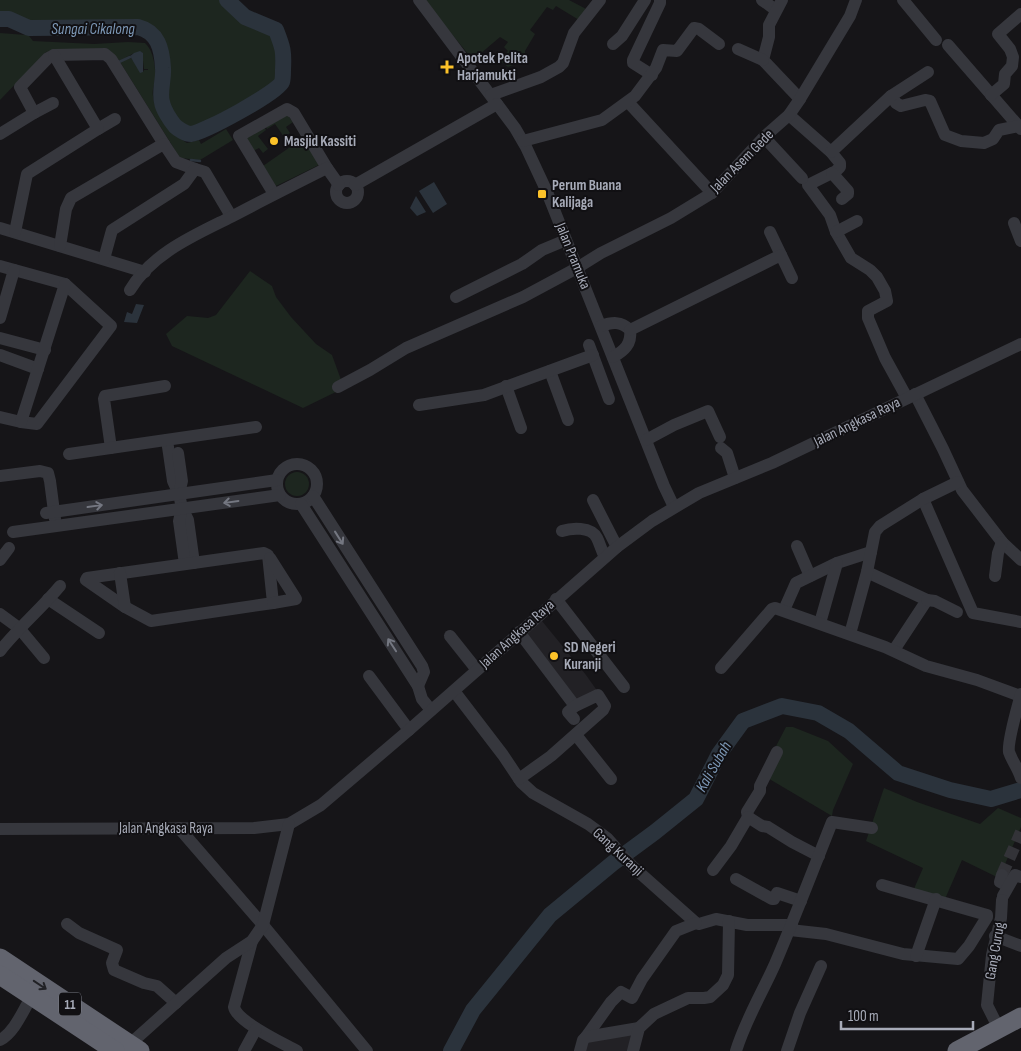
<svg xmlns="http://www.w3.org/2000/svg" width="1021" height="1051" font-family="'Sofia Sans Condensed',sans-serif">
<style>
.built{fill:#222125}
.green{fill:#1d261f}
.water{fill:#2b333c}
.lines{fill:none;stroke-linecap:round;stroke-linejoin:round}
.stream{stroke:#2b333c;stroke-width:2.5}
.river{stroke:#2b333c;stroke-width:16}
.minor-tunnel{stroke:#333338;stroke-width:12;stroke-dasharray:12 6;stroke-linecap:butt}
.minor{stroke:#36373d;stroke-width:12}
.highway{stroke:#62646e;stroke-width:19}
.oneway{stroke:#747781}
.oneway2{stroke:#212125}
.poi-dot{fill:#fcc229;stroke:#111013;stroke-width:2}
.labels{text-anchor:middle;dominant-baseline:central;stroke-width:4;stroke-linejoin:round;paint-order:stroke}
.shield{fill:#111013;stroke:#7a7c86;stroke-width:1}
.shield-label{font-size:14px;font-weight:bold;fill:#a7abb8}
.poi-label{font-size:15px;font-weight:bold;fill:#a7abb8;stroke:#111013;text-anchor:start}
.street-label{font-size:15px;fill:#a7abb8;stroke:#111013}
.water-label{font-size:16px;font-style:italic;fill:#7c97b5;stroke:#111013}
</style>
<rect width="100%" height="100%" fill="#161518"/>
<g class="built">
<path d="M542,621L586,675L598,692L574,702L524,636Z"/>
<path d="M636,1029L630,1051H582L586,1037Z"/>
</g>
<g class="green">
<path d="M0,0H221L242,22L272,34L279,51L277,80L274,84L249,100L191,129C180,126 169,112 167,100C165,90 169,79 169,68C168,55 163,42 158,30L139,22L31,23L10,14L0,13Z"/>
<path d="M424,0H569L588,10L579,20L556,6L553,10L547,7L530,30L535,34L525,51L526,60L508,67L500,61L508,51L504,47L508,42L500,37L473,60Z"/>
<path d="M0,33L26,35L29,36L33,41L94,44L128,42L145,43C154,51 156,69 155,80C154,86 152,91 153,96C155,115 171,133 187,143L199,140L201,144L226,129L233,140L200,160L180,158L120,62L131,58L143,72L144,70H148V69H144L142,52L132,54L120,61L107,48L46,52L0,100Z"/>
<path d="M287,114L293,122L286,127L290,133L284,137L275,124L267,129L266,127Z"/>
<path d="M264,127L266,130L258,136L268,149L263,153L259,148L253,151L245,139Z"/>
<path d="M303,138L319,165L276,186L263,166Z"/>
<path d="M250,271L272,286L276,297L291,317L316,344L332,355L344,388L303,408L172,346L166,334L187,316L208,318L216,315Z"/>
<circle cx="297" cy="484" r="12"/>
<path d="M786,727H793L828,741L853,764L833,810L832,816L766,777L774,750Z"/>
<path d="M884,788L917,802L980,824L998,808L1021,818V827L999,878L962,860L945,899L913,891L923,868L866,841Z"/>
</g>
<g class="water">
<path d="M140,51L143,53V72L140,73L130,56L134,53Z"/>
<path d="M434,182L447,204L433,213L419,191Z"/>
<path d="M416,196L426,212L417,216L410,208Z"/>
<path d="M136,304L144,305L137,323L124,322L127,312L132,314Z"/>
</g>
<g class="lines">
<g class="stream">
<path d="M118,61L119,62L130,57"/>
<path d="M191,160L200,161"/>
</g>
<g class="river">
<path d="M0,19H9L29,28L138,27C158,32 162,49 163,68C164,79 159,92 162,102C163,109 170,120 175,126C178,129 186,134 191,134C203,133 279,92 282,82C283,79 283,74 283,70C284,51 283,48 276,30L245,17L227,0"/>
<path d="M451,1051L473,1010L550,915L613,863L655,832L696,799L719,754L743,721L782,706L818,713L849,731L898,773L950,790L991,799L1021,790"/>
</g>
<path class="minor-tunnel" d="M1002,875L1021,832"/>
<g class="minor">
<path d="M419,0L515,128L526,147L547,192L664,486L674,507"/>
<path d="M762,0L776,10"/>
<path d="M782,0L769,25V37L763,60L800,99"/>
<path d="M903,0L936,40"/>
<path d="M613,44L622,36L645,0"/>
<path d="M948,45L1021,129"/>
<path d="M738,49L763,60"/>
<path d="M652,75L633,63V60L660,3V0"/>
<path d="M491,95L541,77L559,67L563,63L574,33L600,0"/>
<path d="M991,95L1004,84L1005,74L1012,66L1013,57L1010,49L998,34L1021,14"/>
<path d="M891,96L896,103L901,106L925,100L930,101L945,135L961,141L984,143L993,139L999,130L1019,126"/>
<path d="M628,102L712,193"/>
<path d="M34,113L53,103"/>
<path d="M789,115L831,152L840,163V167L836,171L808,185L830,215L836,232L851,258L870,270L877,277L885,291L887,301L868,311V318L885,358L907,398"/>
<path d="M98,129L115,119"/>
<path d="M0,134L34,113L20,87L48,58L54,55L105,54L111,59L164,144"/>
<path d="M764,137L802,178"/>
<path d="M523,141L602,120L635,96L656,68L663,50L677,51L694,28L699,29L719,44"/>
<path d="M831,152L891,96L928,72"/>
<path d="M832,173L848,191V194L842,199"/>
<circle cx="347" cy="192" r="11"/>
<path d="M355,185L497,104"/>
<path d="M274,194L239,136L287,109L294,113L327,168"/>
<path d="M1014,223L1021,241"/>
<path d="M0,228L145,272"/>
<path d="M15,232L27,174L98,129L54,55"/>
<path d="M770,232L781,255"/>
<path d="M836,232L857,221"/>
<path d="M60,246L66,209L71,198L160,146L164,144L176,162L195,169"/>
<path d="M104,259L112,230L184,184L195,169L205,172L231,216"/>
<path d="M0,266L65,284L111,326L37,424L21,422L0,417"/>
<path d="M130,290C152,253 195,235 231,217C263,200 295,184 327,168L339,185"/>
<path d="M456,297L522,264L542,250L566,240"/>
<path d="M0,318L14,270"/>
<path d="M601,326C612,322 621,321 630,330C632,344 624,351 613,357"/>
<path d="M630,330L781,255L792,278"/>
<path d="M0,338L45,350"/>
<path d="M589,345L609,399"/>
<path d="M0,355L38,369"/>
<path d="M550,371L568,420"/>
<path d="M506,386L521,428"/>
<path d="M338,387L370,370L406,348L523,297L577,268L601,253L671,218L712,193L764,137L789,115L800,99L850,16L856,0"/>
<path d="M915,394L943,449L962,490L1002,542L1021,560"/>
<path d="M419,405L484,395L593,355"/>
<path d="M21,422L65,284"/>
<path d="M167,440L173,481L179,494L182,508L188,520L194,563"/>
<path d="M646,440L674,425L708,411L720,437"/>
<path d="M111,448L104,399L105,396L165,386"/>
<path d="M721,448L727,453L735,478"/>
<path d="M178,453L182,481L179,494"/>
<path d="M69,454L256,427"/>
<circle cx="297" cy="484" r="20"/>
<path d="M0,476L40,471L48,473L50,481L55,519"/>
<path d="M313,496L422,666L424,672L418,686"/>
<path d="M923,499L973,613L1021,622"/>
<path d="M593,500L617,547"/>
<path d="M301,504L418,686L422,699L431,710"/>
<path d="M182,508L179,521L185,564"/>
<path d="M46,513L277,480"/>
<path d="M562,531C571,528 591,526 597,538C600,544 601,550 605,557"/>
<path d="M13,532L280,495"/>
<path d="M797,546L810,576"/>
<path d="M264,553L268,555L273,603L151,621L125,607L86,580L87,578Z"/>
<path d="M270,558L296,599L273,603"/>
<path d="M0,560L9,548"/>
<path d="M867,572L927,600L894,650"/>
<path d="M120,573L125,607"/>
<path d="M995,576L998,553L1002,542"/>
<path d="M48,599L99,633"/>
<path d="M556,599L624,687"/>
<path d="M927,600L935,601L957,612"/>
<path d="M784,610L796,583L837,563L871,552"/>
<path d="M0,614L19,628L44,658"/>
<path d="M820,623L837,563"/>
<path d="M519,632L575,706"/>
<path d="M850,634L867,572L875,532L880,526L923,499L958,482"/>
<path d="M450,636L477,670"/>
<path d="M0,651C18,628 41,609 60,586"/>
<path d="M721,668L772,609L775,608L885,647L926,666L977,680L1020,696"/>
<path d="M369,676L409,730"/>
<path d="M454,691L503,755L521,782L533,793L588,824L607,838L632,866L696,923L699,924L716,919L747,925H792"/>
<path d="M1021,694C1018,706 1007,742 1009,752C1012,761 1018,768 1021,778"/>
<path d="M576,735L611,779"/>
<path d="M519,779L551,756L603,710L605,706L598,695L575,706L568,712L574,719"/>
<path d="M748,817L747,812L760,791V786L777,752"/>
<path d="M179,828L263,925L367,1051"/>
<path d="M0,829L254,828L289,824L321,805L409,730L617,547L652,521L699,493L772,463L1021,344"/>
<path d="M713,870L731,846L748,817L762,826L768,827L792,842L819,856"/>
<path d="M1002,875L1000,882L1008,886"/>
<path d="M736,879L772,899H774L777,893L801,901"/>
<path d="M1003,896L1015,875L1021,877"/>
<path d="M67,924L79,933L117,950L112,963L114,970L144,983L157,986L176,1003"/>
<path d="M790,930L826,934L903,954L958,959L969,946L987,917V915L882,885"/>
<path d="M995,936L1021,946"/>
<path d="M252,941L234,1007C237,1022 283,1043 297,1051"/>
<path d="M916,956L936,899"/>
<path d="M999,1029L987,1005L992,955L1001,918L1002,900"/>
<path d="M586,1037L611,1002L621,992L632,998L642,979L676,931L696,923"/>
<path d="M0,1040C15,1032 23,1010 32,996"/>
<path d="M130,1044L226,958L252,941L263,925L289,824"/>
<path d="M244,1051L256,1029"/>
<path d="M580,1051L583,1040L586,1037L639,1028"/>
<path d="M633,1051L639,1028L654,1014L688,998H704L710,997L723,985L728,975L729,921"/>
<path d="M736,1051C745,1021 762,993 775,964C795,917 813,870 832,822L872,828"/>
<path d="M787,1051L800,1013L821,966"/>
</g>
<g class="highway">
<path d="M0,958L140,1051"/>
<path d="M0,975L115,1051"/>
<path d="M957,1051L1021,1017"/>
</g>
</g>
<defs><path id="oneway-shaft" d="M-6 0H5M1.5-3L5.5 0L1.5 3" fill="none" stroke-width="1.6" stroke-linecap="round" stroke-linejoin="round" transform="scale(1.25)"/></defs>
<g class="oneway">
<use href="#oneway-shaft" transform="translate(231 502) rotate(172)"/>
<use href="#oneway-shaft" transform="translate(95 506) rotate(-8)"/>
<use href="#oneway-shaft" transform="translate(339 538) rotate(58)"/>
<use href="#oneway-shaft" transform="translate(392 645) rotate(-123)"/>
</g>
<use class="oneway2" href="#oneway-shaft" transform="translate(40 985) rotate(34)"/>
<g class="poi-dot">
<path d="M444.5 59.5h5v5h5v5h-5v5h-5v-5h-5v-5h5z"/>
<circle cx="274" cy="141" r="5"/>
<rect x="537" y="189" width="10" height="10" rx="2.5"/>
<circle cx="554" cy="656" r="5"/>
</g>
<g class="labels">
<rect class="shield" x="59" y="992.5" width="22" height="23" rx="4"/>
<g class="shield-label">
<text x="70" y="1004">11</text>
</g>
<g class="poi-label">
<text x="457" y="58">Apotek Pelita<tspan x="457" dy="17">Harjamukti</tspan></text>
<text x="284" y="141">Masjid Kassiti</text>
<text x="552" y="185">Perum Buana<tspan x="552" dy="17">Kalijaga</tspan></text>
<text x="564" y="647">SD Negeri<tspan x="564" dy="17">Kuranji</tspan></text>
</g>
<g class="street-label">
<text transform="translate(742 161) rotate(-45)">Jalan Asem Gede</text>
<text transform="translate(573 256) rotate(68)">Jalan Pramuka</text>
<text transform="translate(857 422) rotate(-26)">Jalan Angkasa Raya</text>
<text transform="translate(517 634) rotate(-42)">Jalan Angkasa Raya</text>
<text x="166" y="828">Jalan Angkasa Raya</text>
<text transform="translate(618 852) rotate(43)">Gang Kuranji</text>
<text transform="translate(995 951) rotate(-80)">Gang Curug</text>
</g>
<g class="water-label">
<text x="93" y="29">Sungai Cikalong</text>
<text transform="translate(714 767) rotate(-60)">Kali Subah</text>
</g>
</g>
<path d="M841 1021v8h132v-8" fill="none" stroke="#a7abb8" stroke-width="2.5"/>
<text x="848" y="1021" font-size="15" fill="#a7abb8" stroke="#111013" stroke-width="4" paint-order="stroke">100 m</text>
</svg>
